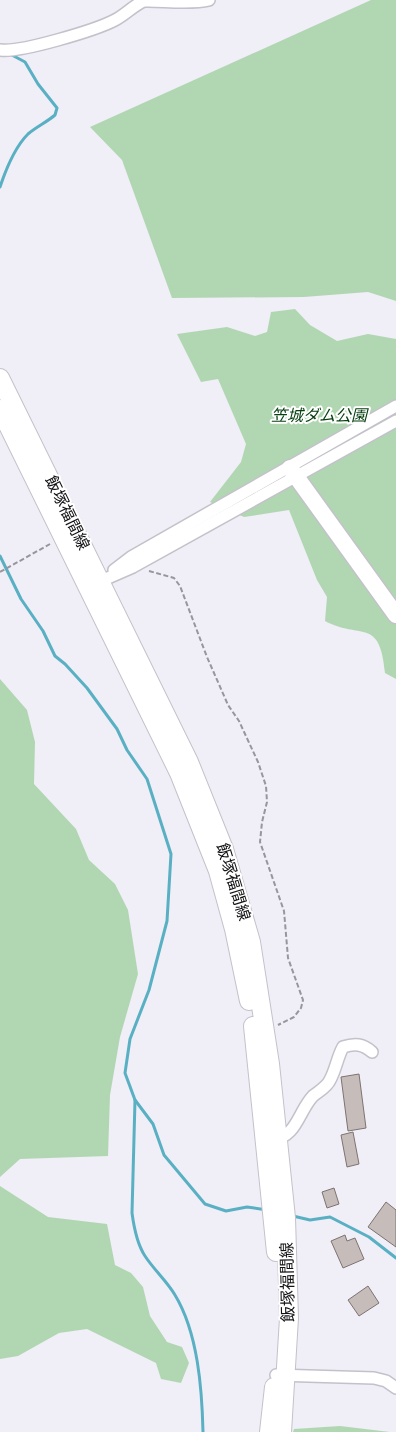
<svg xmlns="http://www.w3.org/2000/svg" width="396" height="1432" font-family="Spectral,'Noto Sans JP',serif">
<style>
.green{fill:#b1d7b2}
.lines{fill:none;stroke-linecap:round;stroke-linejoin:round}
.stream{stroke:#59b0c3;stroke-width:3}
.building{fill:#c6bcba;stroke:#7d7371}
.street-casing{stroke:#c3c2ca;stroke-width:14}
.secondary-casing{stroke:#c3c2ca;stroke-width:19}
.primary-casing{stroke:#c3c2ca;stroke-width:20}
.path{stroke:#97969c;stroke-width:2;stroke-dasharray:5 2.5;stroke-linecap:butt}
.street{stroke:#fff;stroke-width:11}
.secondary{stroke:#fff;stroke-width:16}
.primary{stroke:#fff;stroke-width:18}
.labels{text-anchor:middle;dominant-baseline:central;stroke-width:4;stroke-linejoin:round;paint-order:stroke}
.park-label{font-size:16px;font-style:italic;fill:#084012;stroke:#fff}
.street-label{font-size:16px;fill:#121215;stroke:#fff}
</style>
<rect width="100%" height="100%" fill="#f0eef7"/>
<g class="green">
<path d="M371,0H396V301L368,292L304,297L172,298L122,160L90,127Z"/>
<path d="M295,309L310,325L337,341L368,334L396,339V679L385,673C380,616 360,640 325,621L327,597L317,580L289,510L244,517L210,502L241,462L246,444L218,379L201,382L177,334L227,327L255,336L267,332L271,312Z"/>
<path d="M0,679L27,710L35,742L34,784L76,829L89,860L115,884L128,910L138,974L120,1037L110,1095L108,1156L20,1159L0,1177Z"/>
<path d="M0,1186L48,1217L107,1224L115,1265L131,1273L143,1287L150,1316L167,1342L182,1347L189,1363L181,1383L161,1379L156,1363L87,1329L59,1333L18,1356L0,1359Z"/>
<path d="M340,1426L390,1432H293L294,1429Z"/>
</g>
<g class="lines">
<g class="stream">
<path d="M0,187C6,169 14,148 28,134C36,127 47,122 55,115L57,108L38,84L25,62L10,54"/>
<path d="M0,556L21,599L43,631L55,656L65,664L87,688L117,729L127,750L147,779L171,854L167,921L149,990L130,1039L125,1073L135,1100L153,1124L164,1155L205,1204L226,1211L247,1207L267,1210"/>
<path d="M135,1100L132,1213C134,1228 137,1244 145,1256C154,1270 167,1281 175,1295C198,1333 202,1389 203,1432"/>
<path d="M293,1216L310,1220L330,1217L369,1237L396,1258"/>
</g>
</g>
<g class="building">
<path d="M359,1074L366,1128L348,1131L341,1077Z"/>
<path d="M353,1132L359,1164L347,1167L341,1135Z"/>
<path d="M334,1188L339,1204L327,1208L322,1192Z"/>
<path d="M386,1202L396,1210V1247L368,1227Z"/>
<path d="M345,1235L347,1241L355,1238L364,1259L343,1268L331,1241Z"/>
<path d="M368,1286L379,1303L359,1316L348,1300Z"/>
</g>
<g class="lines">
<defs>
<g id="street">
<path d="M0,50C20,53 96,30 115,20C125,15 134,5 144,1C159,0 189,5 209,0"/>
<path d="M114,570L131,557L396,406"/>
<path d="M94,584L133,567L396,421"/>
<path d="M272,1140C297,1137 298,1112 313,1096C319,1091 327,1087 330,1080C336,1069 337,1058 343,1047C355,1043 363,1044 372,1052"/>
<path d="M276,1375L374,1378L386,1381L396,1388"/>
</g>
<path id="secondary" d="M290,468L396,615"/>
<g id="primary">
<path d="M0,378L189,762L224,849L251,942L270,1064L286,1218L289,1318L282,1432"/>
<path d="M0,409L179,773L218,871L234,929L249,1001"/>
<path d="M253,1026L276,1252"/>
<path d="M269,1432L274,1387"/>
</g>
</defs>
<use href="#street" class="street-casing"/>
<use href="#secondary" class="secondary-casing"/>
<use href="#primary" class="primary-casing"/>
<g class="path">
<path d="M149,571L174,578L180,586L207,657L228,705L239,721L258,762L266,786L267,802L262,822L260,842L284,911L288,958L303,1000L301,1008L294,1017L278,1025"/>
<path d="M0,572L50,544"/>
</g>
<use href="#street" class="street"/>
<use href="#secondary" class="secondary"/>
<use href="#primary" class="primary"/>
</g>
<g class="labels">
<g class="park-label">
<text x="319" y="416">笠城ダム公園</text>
</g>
<g class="street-label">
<text transform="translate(67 513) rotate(64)">飯塚福間線</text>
<text transform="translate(233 882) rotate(73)">飯塚福間線</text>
<text transform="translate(288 1282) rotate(-91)">飯塚福間線</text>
</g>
</g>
</svg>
